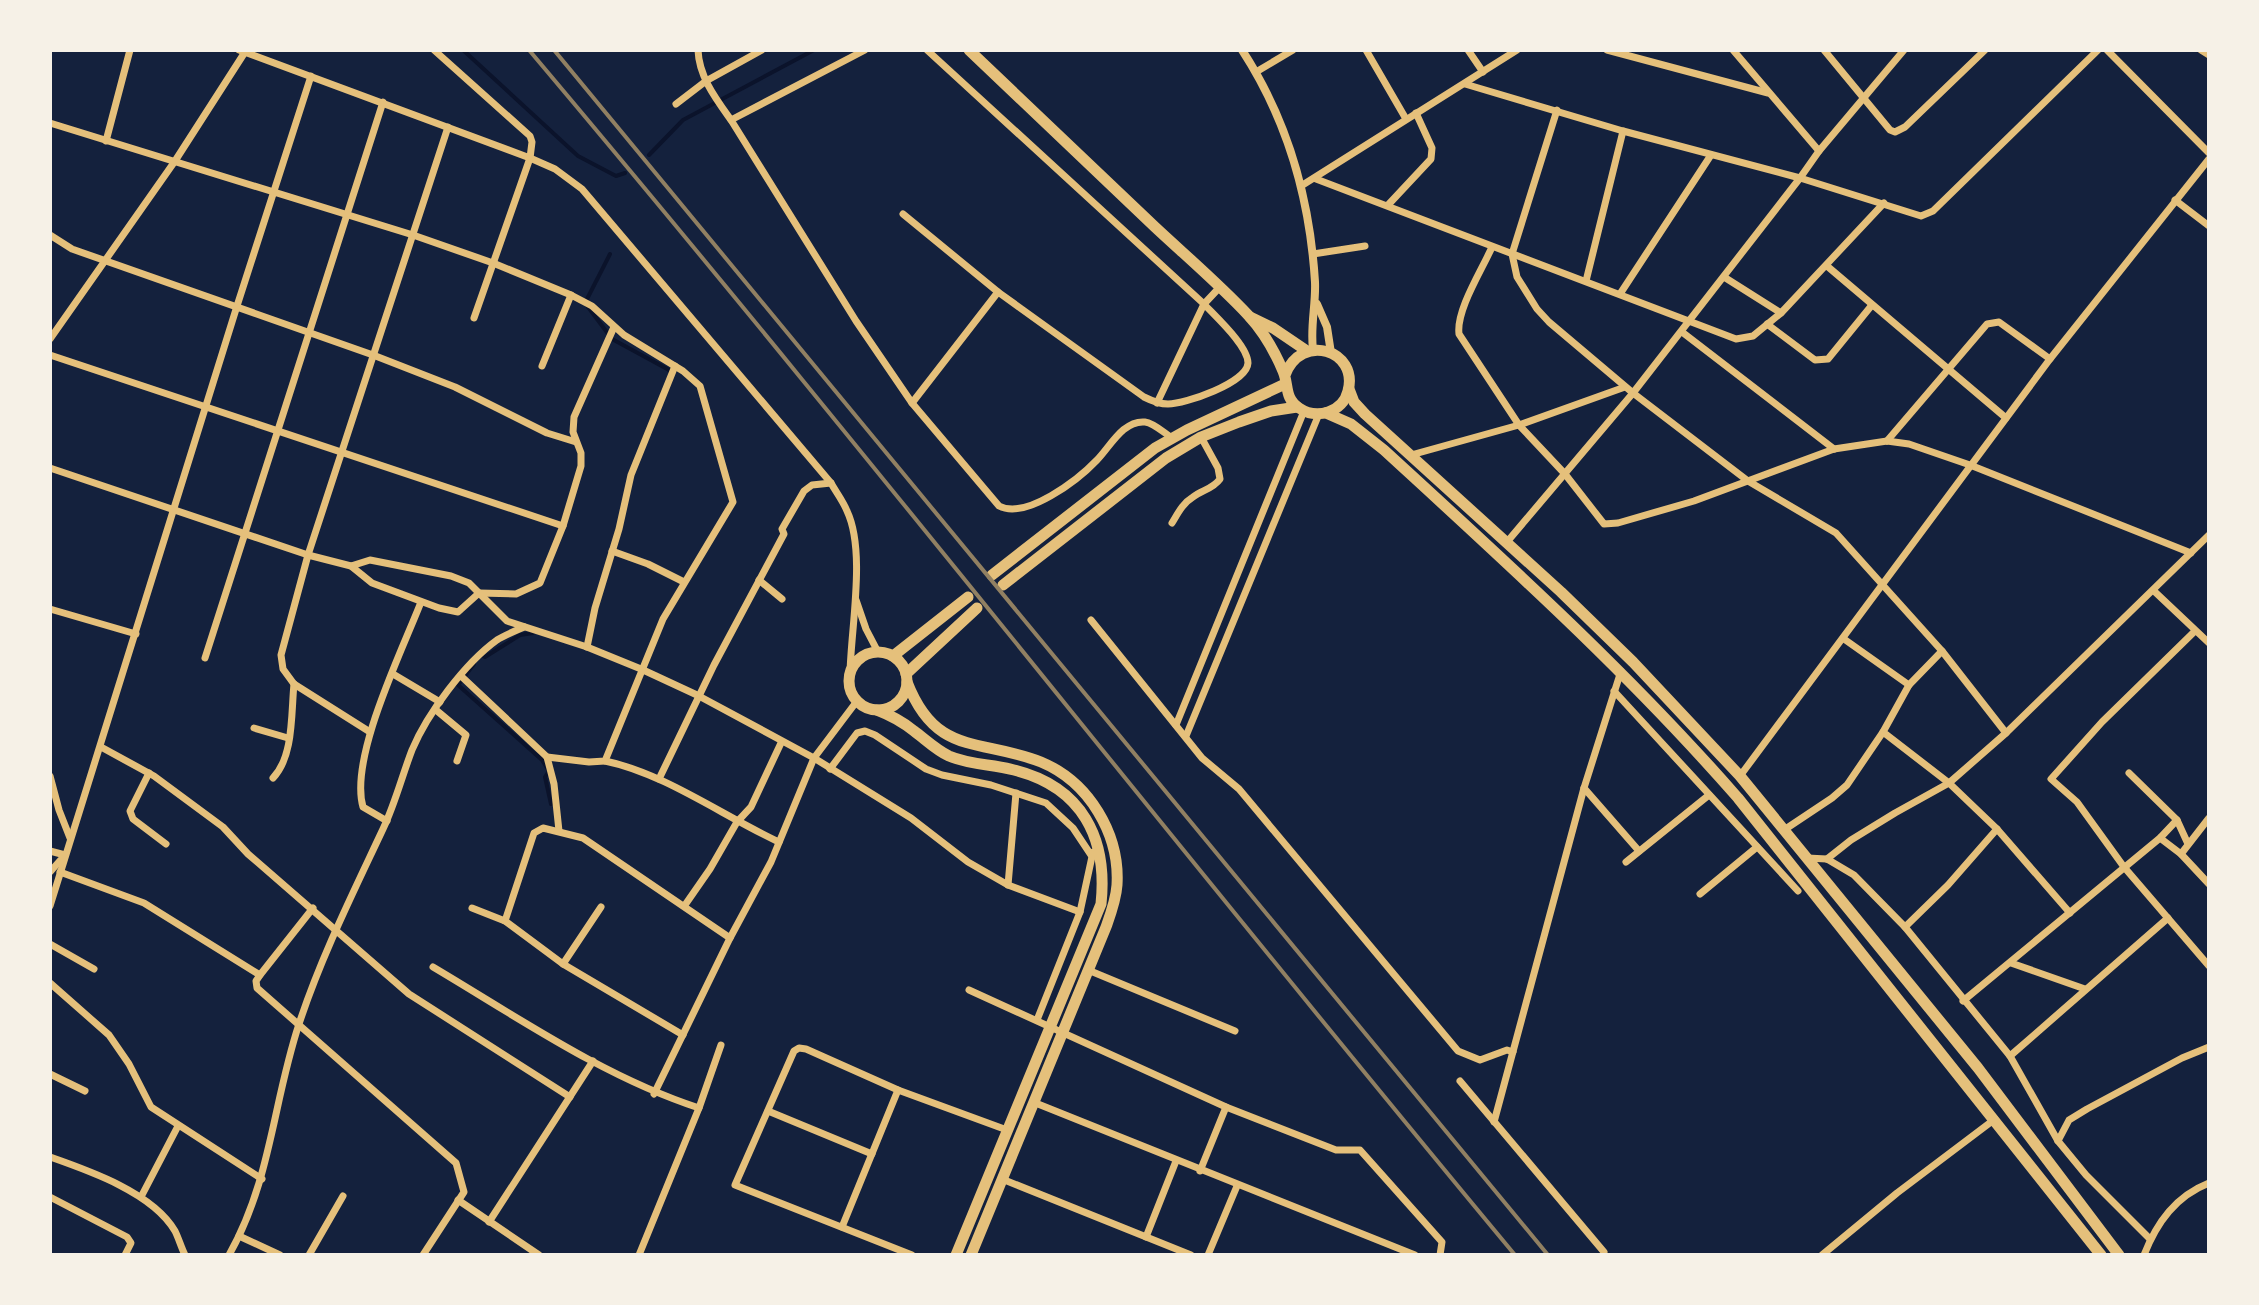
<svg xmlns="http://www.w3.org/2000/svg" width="2259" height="1305" font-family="Arial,sans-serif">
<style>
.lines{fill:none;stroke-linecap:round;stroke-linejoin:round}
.stream{stroke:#0b132b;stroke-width:4}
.minor{stroke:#e5c07b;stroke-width:7}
.tertiary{stroke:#e5c07b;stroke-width:8}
.primary{stroke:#e5c07b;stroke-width:11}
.trunk{stroke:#e5c07b;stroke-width:11}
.rail{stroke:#918062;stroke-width:4}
</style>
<rect width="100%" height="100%" fill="#14213d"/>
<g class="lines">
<g class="stream">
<path d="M463,50L578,156L616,176L625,173"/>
<path d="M649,155L683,120L814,50"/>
<path d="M610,254L585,303L612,339L669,370L671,375"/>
<path d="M482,655L485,657L520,635L533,633"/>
<path d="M474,664L458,685L542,760L549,771L545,777L551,804"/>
</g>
<g class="minor">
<path d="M239,50L530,158L555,169L582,189L831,483C836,492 843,501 847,511C866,551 851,627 850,673"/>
<path d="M434,50L530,136L532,142L530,158L474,318"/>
<path d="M698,50C699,77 716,99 731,120"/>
<path d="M865,50L731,120L856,321L912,403L999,506C1026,520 1078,480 1097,460C1110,447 1123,420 1145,422C1154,423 1164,433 1172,438"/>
<path d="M1366,50L1406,119"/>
<path d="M1468,50L1483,72"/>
<path d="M1607,50L1768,93"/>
<path d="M1733,50L1819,151"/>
<path d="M1824,50L1890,130L1895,132L1905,127L1985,50"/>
<path d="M2107,50L2209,153"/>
<path d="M2201,50L2209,55"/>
<path d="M1256,72L1293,50"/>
<path d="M1465,84L1623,131L1800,178L1921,216L1933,211L2098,50"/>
<path d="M676,104L706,81L762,50"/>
<path d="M1557,110L1512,254L1517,277L1537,309L1549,322L1633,393L1748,481L1836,533L1942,651L2006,733"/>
<path d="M50,123L413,235L493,263L571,295L592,306L624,335L683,371L700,386L733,502L663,619L605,761L589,762L547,757"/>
<path d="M106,141L130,50"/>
<path d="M1316,179L1736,339L1753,336L1781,313L1884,203"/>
<path d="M1301,186L1517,50"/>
<path d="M2175,200L2209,226"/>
<path d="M1388,205L1431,159L1432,148L1416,113"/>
<path d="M903,214L998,292L1144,397C1152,401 1159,404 1168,404C1185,404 1247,383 1248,363C1248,346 1216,317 1204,304L927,50"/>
<path d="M50,235L72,249L373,355L455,387L547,433L576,442"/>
<path d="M1492,247C1482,270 1456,310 1459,334L1519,425L1565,474L1604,524L1618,523L1694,501L1834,449L1887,441L1909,444L1970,465L2191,553"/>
<path d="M1313,254L1365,246"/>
<path d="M1827,266L2006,418"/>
<path d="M1724,277L1781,313"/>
<path d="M1586,281L1623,131"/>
<path d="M1620,294L1711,155"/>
<path d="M1767,324L1815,360L1828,359L1872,305"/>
<path d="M1682,332L1834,449"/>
<path d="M50,339L175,161L245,52"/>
<path d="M50,355L563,526"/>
<path d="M542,366L571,295"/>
<path d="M912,403L998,292"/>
<path d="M1157,403L1204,304L1219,288"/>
<path d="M1887,441L1987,324L1999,322L2050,359"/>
<path d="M1411,455L1519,425L1625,387"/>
<path d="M50,468L308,555L351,566L372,583L439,608L458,612L479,593L516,594L540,583L563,526L581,466V453L573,432L574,417L614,327"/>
<path d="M1172,523C1178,513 1183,503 1193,497C1202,490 1213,489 1220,479L1218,468L1201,437"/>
<path d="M1507,542L1633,393L1800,178L1819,151L1904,50"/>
<path d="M612,551L648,564L684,582"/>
<path d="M351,566L370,560L451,576L469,583L507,621L587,647L641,669L697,695L814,758L911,818L968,862L1008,885L1080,912"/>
<path d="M759,580L782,599"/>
<path d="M2154,591L2209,643"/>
<path d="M856,600L866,629L878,652"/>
<path d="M50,609L136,634"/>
<path d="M1091,620L1202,758L1239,789L1458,1051L1480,1060L1507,1050L1513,1052"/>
<path d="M2195,631L2102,722L2051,779L2077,802L2124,867L2209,966"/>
<path d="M1844,639L1909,685L1883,732L1949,783L1997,829L2070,913"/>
<path d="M587,647L595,608L619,529L631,475L675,366"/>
<path d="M205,658L383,102"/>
<path d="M393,674L440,702"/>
<path d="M461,676L547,757L554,784L559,831"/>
<path d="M1909,685L1942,651"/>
<path d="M1614,691L1798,891"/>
<path d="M436,710L466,735L457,761"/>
<path d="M1176,725L1304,411"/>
<path d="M254,728L288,738"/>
<path d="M370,732L294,684L283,669L281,655L308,555L448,127"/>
<path d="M1186,736L1319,414"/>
<path d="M101,747L154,776L223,827L248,854L409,994L570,1097"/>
<path d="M605,761C664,773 723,816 779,842"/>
<path d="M830,769L857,733L865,731L875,735L926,769L942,775L991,785L1046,803L1073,828L1091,855"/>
<path d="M149,773L130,811L133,819L166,844"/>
<path d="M2129,773L2177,820L2188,844"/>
<path d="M50,776L59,810L70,838"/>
<path d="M1740,776L2050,359L2209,159"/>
<path d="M273,778C294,756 291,713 294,684"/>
<path d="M659,779L714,665L784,534L782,529L804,491L812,485L831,483"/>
<path d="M1584,788L1639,851"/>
<path d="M387,821L363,807C349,758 402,651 421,602"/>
<path d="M1784,830L1832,798L1847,785L1883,732"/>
<path d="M2160,838L2181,854L2209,884"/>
<path d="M50,851L65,855L50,872"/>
<path d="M2181,854L2209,818"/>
<path d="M1807,858L1827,859L1854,875L1905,927L2010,1056L2058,1141L2086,1175L2150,1239"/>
<path d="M1827,859L1851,840L1895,813L1949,783L2006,733L2209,535"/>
<path d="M1626,862L1709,795"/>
<path d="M60,872L144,903L260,975"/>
<path d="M1008,885L1016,793"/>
<path d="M1700,894L1757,847"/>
<path d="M685,905L710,869L737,822L751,807L781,743"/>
<path d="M50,906L237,306L311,76"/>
<path d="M313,908L260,975L256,981L257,988L456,1163L464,1192L423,1255"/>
<path d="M472,908L505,921L563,964L683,1035"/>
<path d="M505,921L534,833L543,828L583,838L730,938"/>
<path d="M1905,927L1948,885L1997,829"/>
<path d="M50,944L94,969"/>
<path d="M2011,963L2085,989"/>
<path d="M563,964L601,907"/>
<path d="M433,967C519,1018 604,1077 699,1108"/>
<path d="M1088,970L1235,1031"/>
<path d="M50,983L109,1035L129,1064L151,1107L262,1179"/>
<path d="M969,990L1226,1107L1336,1150H1360L1442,1242L1440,1255"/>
<path d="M1963,1001L2160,838L2177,820"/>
<path d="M1037,1020L1080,912L1093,852"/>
<path d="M2010,1056L2168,918"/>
<path d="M50,1074L85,1091"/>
<path d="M1460,1081L1604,1252"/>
<path d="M654,1094L730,938L771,862L814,758L857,701"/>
<path d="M1033,1102L1415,1255"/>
<path d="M768,1111L872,1154"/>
<path d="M1494,1122L1584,788L1621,671"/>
<path d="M2058,1141L2069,1120L2087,1109L2182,1058L2209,1047"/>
<path d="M50,1157C90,1171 153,1193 175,1231C179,1239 181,1247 185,1255"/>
<path d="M1200,1171L1226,1107"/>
<path d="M1002,1179L1191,1255"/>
<path d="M50,1197L127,1237L131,1243L125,1255"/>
<path d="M141,1197L178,1126"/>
<path d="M458,1200L539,1255"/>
<path d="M489,1222L593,1061"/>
<path d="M842,1227L898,1090"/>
<path d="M239,1236L280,1255"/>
<path d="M1146,1237L1176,1161"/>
<path d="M229,1255C271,1181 273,1102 299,1024C321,957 353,893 383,829C395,804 402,776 412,750C427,714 465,663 497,640C505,635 515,631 524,627"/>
<path d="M309,1255L343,1196"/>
<path d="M639,1255L699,1108L721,1045"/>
<path d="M912,1255L735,1185L794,1051L799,1048L806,1049L898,1090L1007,1130"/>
<path d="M1208,1255L1237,1186"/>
<path d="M1822,1255L1897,1193L1995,1119"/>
<path d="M2144,1255C2157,1222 2176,1196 2209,1183"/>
</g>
<g class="tertiary">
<path d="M1242,50C1287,119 1310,200 1315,282C1316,305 1310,327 1313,349"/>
<path d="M1317,304L1327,327L1331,353"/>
</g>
<g class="primary">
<path d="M992,575L1155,448L1187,430L1285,384"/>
<path d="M1003,585L1166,458L1201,437L1239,422L1271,411L1297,407"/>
<circle cx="878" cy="681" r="29"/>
<path d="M893,656L968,597"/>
<path d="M906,674L977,608"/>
<path d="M907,682C936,757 980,738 1041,762C1089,782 1120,834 1117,885C1116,900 1111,913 1106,927L971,1255"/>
<path d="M877,710C890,715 903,722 914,731C925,739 936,750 949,756C970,765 992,764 1014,770C1082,787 1108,838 1101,904L956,1255"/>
</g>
<g class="trunk">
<path d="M969,50C1031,109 1093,168 1155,227C1186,256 1219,284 1248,315C1262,330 1275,352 1283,371C1289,385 1284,398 1299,408C1317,420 1343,412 1348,391C1359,350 1301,332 1285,375"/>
<path d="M1250,317L1273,328L1307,351"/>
<path d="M1349,389L1354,402L1365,414L1561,592L1633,662L1740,776L1978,1068L2119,1255"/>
<path d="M1326,413L1351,424L1384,450C1507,563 1628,672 1738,798L2101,1255"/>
</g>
<g class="rail">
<path d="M529,50C864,447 1183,856 1515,1255"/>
<path d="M554,50L1548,1255"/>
</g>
</g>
<rect width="2259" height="1305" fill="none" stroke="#f6f1e7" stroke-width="104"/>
</svg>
